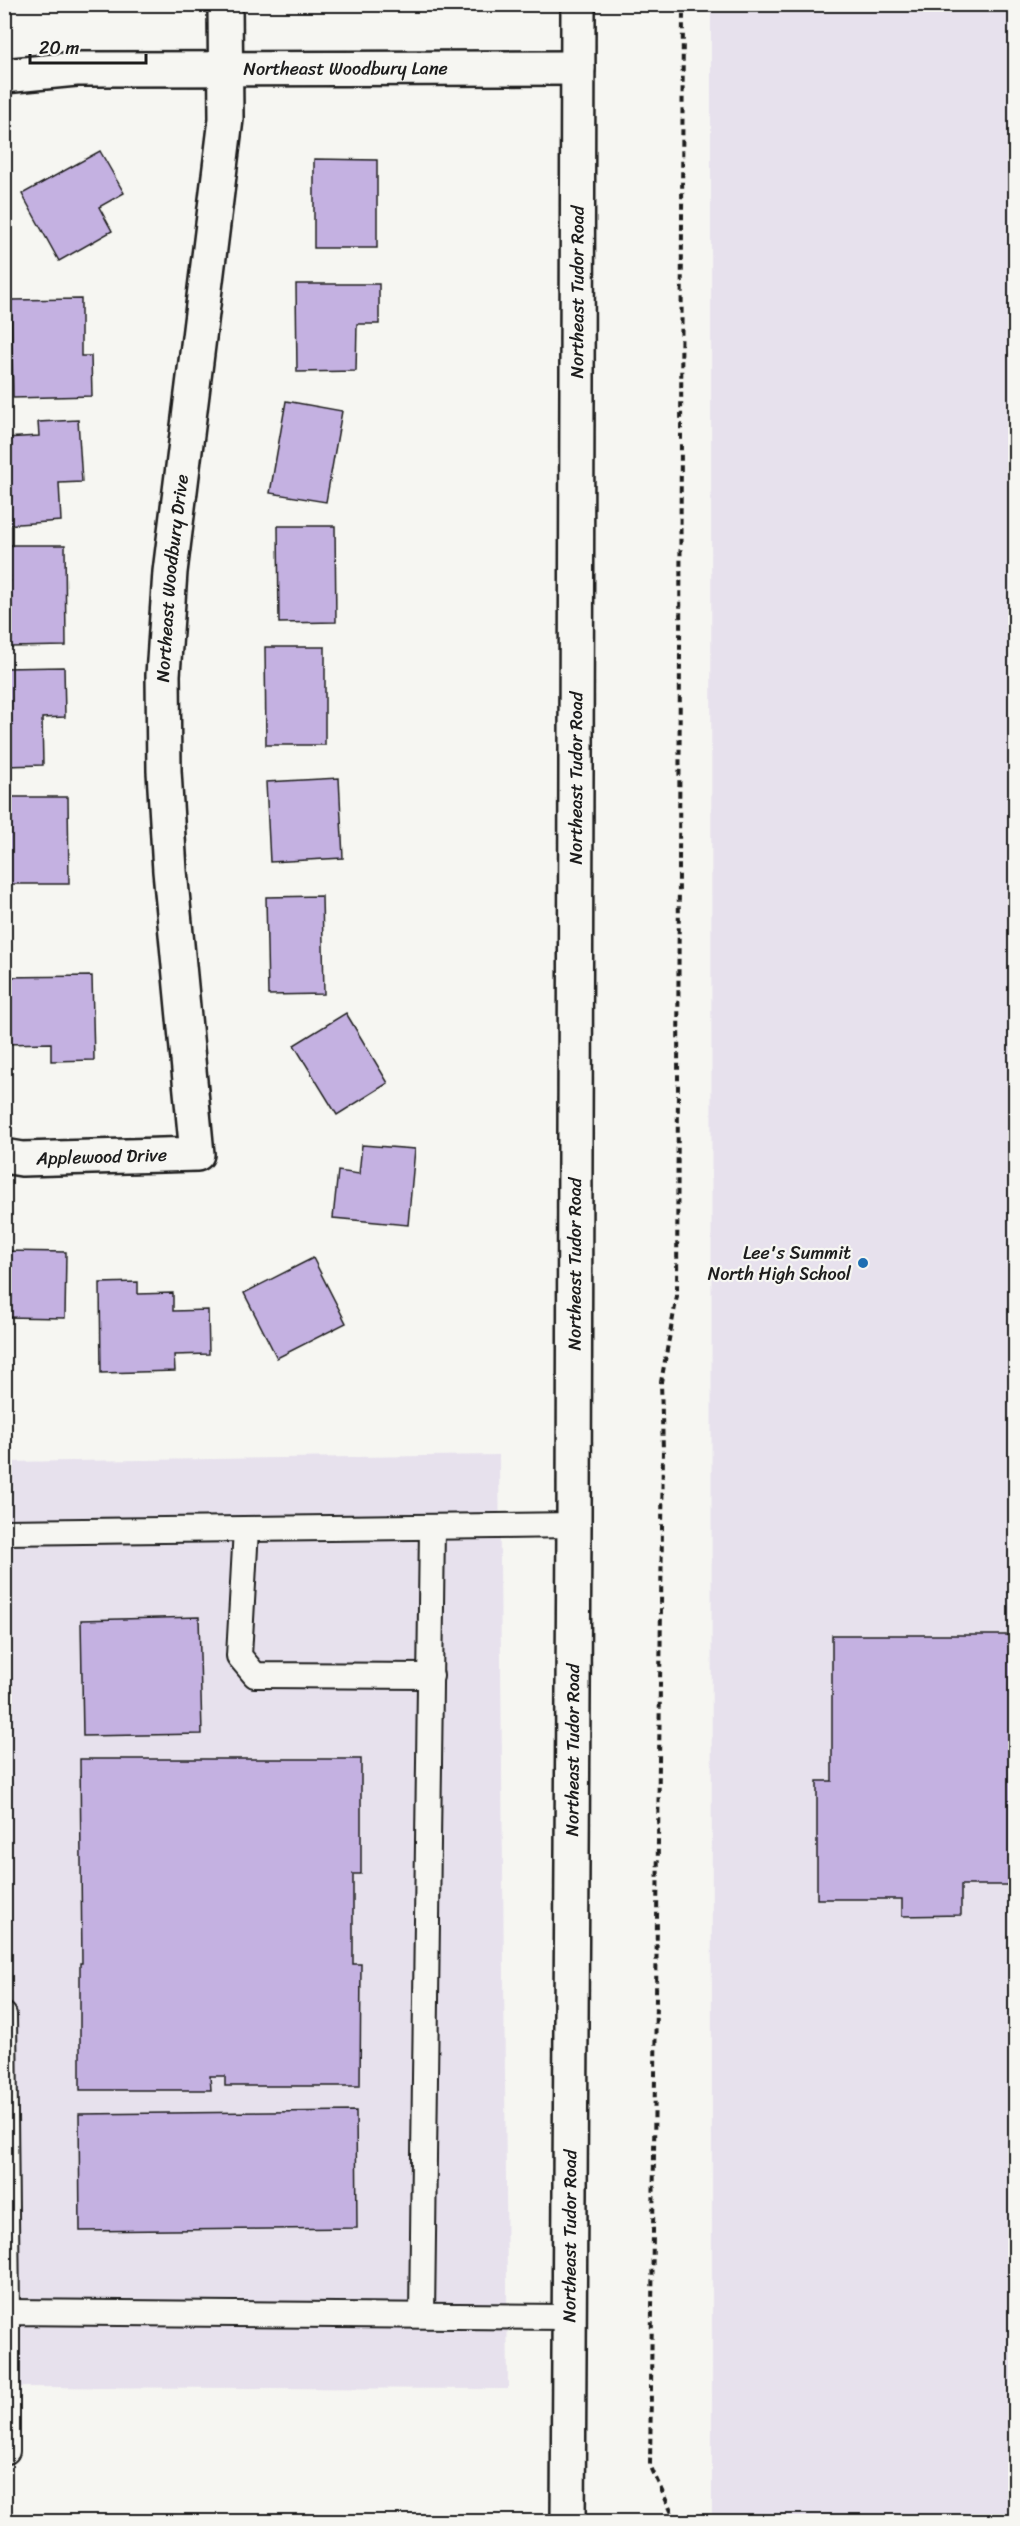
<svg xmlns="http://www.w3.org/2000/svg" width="1020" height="2526" font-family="Sriracha,sans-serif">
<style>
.built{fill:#e7e1ed}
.building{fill:#c4b1e1;stroke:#1c1c1c;stroke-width:1.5}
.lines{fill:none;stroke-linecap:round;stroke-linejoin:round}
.lane-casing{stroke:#1c1c1c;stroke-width:28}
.street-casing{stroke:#1c1c1c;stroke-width:38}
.secondary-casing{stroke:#1c1c1c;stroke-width:38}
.path{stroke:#1c1c1c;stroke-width:4;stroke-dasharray:6 4.5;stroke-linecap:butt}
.lane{stroke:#f6f6f2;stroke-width:24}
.street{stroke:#f6f6f2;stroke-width:33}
.secondary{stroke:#f6f6f2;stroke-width:33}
.poi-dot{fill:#1f6fb2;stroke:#f6f6f2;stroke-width:2}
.labels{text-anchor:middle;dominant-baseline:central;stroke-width:4.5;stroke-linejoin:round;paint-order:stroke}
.street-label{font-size:18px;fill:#1c1c1c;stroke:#f6f6f2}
.poi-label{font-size:18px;fill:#1c1c1c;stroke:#f6f6f2;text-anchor:end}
</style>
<rect width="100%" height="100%" fill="#f6f6f2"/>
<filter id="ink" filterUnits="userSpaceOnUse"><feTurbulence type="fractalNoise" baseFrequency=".0167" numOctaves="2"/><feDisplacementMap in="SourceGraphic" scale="12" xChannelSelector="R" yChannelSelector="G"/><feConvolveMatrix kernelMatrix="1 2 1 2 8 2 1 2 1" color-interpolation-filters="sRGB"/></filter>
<g filter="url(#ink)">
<g class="built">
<path d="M711,5H1015V2521H712Z"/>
<path d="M499,1455L508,2389L5,2387L4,1462Z"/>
</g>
<g class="building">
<path d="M100,151L124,193L99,207L112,231L59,261L22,194Z"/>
<path d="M314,159L377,160V248H314Z"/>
<path d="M296,284H379V324H357L356,371L297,372Z"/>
<path d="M81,299V356H91L92,396L13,398L11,300Z"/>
<path d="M286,401L342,411L326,502L270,493Z"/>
<path d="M78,420L82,482L59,483L61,521L4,525V438L39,436L38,422Z"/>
<path d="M278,526H335L336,622L279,623Z"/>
<path d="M9,545H65L66,646L10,647Z"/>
<path d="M265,647H325V745H266Z"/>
<path d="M64,667L65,717L42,718L43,765L4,766V668Z"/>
<path d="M339,778L343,858L270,862L266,782Z"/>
<path d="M6,797H68L69,884H6Z"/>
<path d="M322,896L324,994L268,995L266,897Z"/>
<path d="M92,976L94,1060L51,1061V1043L4,1044V977Z"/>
<path d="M346,1013L388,1083L337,1115L294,1045Z"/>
<path d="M362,1145L415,1149L408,1225L333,1218L338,1171L359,1174Z"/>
<path d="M4,1251L66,1252L65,1318L4,1317Z"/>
<path d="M313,1258L346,1323L277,1358L244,1293Z"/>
<path d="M138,1282V1294L173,1293V1311L208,1310L209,1354L174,1355L175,1371L101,1373L100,1283Z"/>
<path d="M199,1617L202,1734L83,1736L81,1620Z"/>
<path d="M832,1635H1016V1885H961V1915L902,1916V1899H817V1781H832Z"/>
<path d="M80,1759H361V1874H353V1964H361L360,2086H225V2076H210L211,2090H80V1963H82Z"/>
<path d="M356,2111L357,2228L80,2231L79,2114Z"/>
</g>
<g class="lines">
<defs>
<g id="lane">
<path d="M246,1529L239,1656L255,1675L431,1676"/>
<path d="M4,1532L574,1525"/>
<path d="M4,2015L7,2312H4"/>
<path d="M422,2315L432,1527"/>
<path d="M7,2451V2312L569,2317"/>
</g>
<g id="street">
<path id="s1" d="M4,76L76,69L578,68"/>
<path id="s2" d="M4,1156L22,1159L197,1154L170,871L164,771L163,675L170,572L226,119L225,4"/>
</g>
<g id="secondary">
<path id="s3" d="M568,2522L574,1525L578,4"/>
</g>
</defs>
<use href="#lane" class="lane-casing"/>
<use href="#street" class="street-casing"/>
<use href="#secondary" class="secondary-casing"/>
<path class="path" d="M676,2522L650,2465L663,1450L661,1382L677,1296L683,4"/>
<use href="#lane" class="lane"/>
<use href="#street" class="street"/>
<use href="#secondary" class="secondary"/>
</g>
</g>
<circle class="poi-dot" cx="863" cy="1263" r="6"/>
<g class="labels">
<g class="street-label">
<text stroke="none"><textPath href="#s1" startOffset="342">Northeast Woodbury Lane</textPath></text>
<text stroke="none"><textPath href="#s3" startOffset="2230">Northeast Tudor Road</textPath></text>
<text stroke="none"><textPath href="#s2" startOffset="771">Northeast Woodbury Drive</textPath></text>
<text stroke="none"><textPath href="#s3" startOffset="1744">Northeast Tudor Road</textPath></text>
<text stroke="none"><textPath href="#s2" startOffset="98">Applewood Drive</textPath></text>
<text stroke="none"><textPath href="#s3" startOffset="1258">Northeast Tudor Road</textPath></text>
<text stroke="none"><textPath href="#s3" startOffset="772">Northeast Tudor Road</textPath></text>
<text stroke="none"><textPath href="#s3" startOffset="286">Northeast Tudor Road</textPath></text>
</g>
<g class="poi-label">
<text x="851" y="1253">Lee's Summit<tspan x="851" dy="21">North High School</tspan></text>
</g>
</g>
<rect width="1020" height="2526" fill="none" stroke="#f6f6f2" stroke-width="24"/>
<rect x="12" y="12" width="996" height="2502" fill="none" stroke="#1c1c1c" stroke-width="2" filter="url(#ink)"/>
<path d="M30 54v9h116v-9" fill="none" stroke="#1c1c1c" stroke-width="3"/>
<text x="39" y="54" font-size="18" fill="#1c1c1c" stroke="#f6f6f2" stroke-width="4.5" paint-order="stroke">20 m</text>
</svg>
